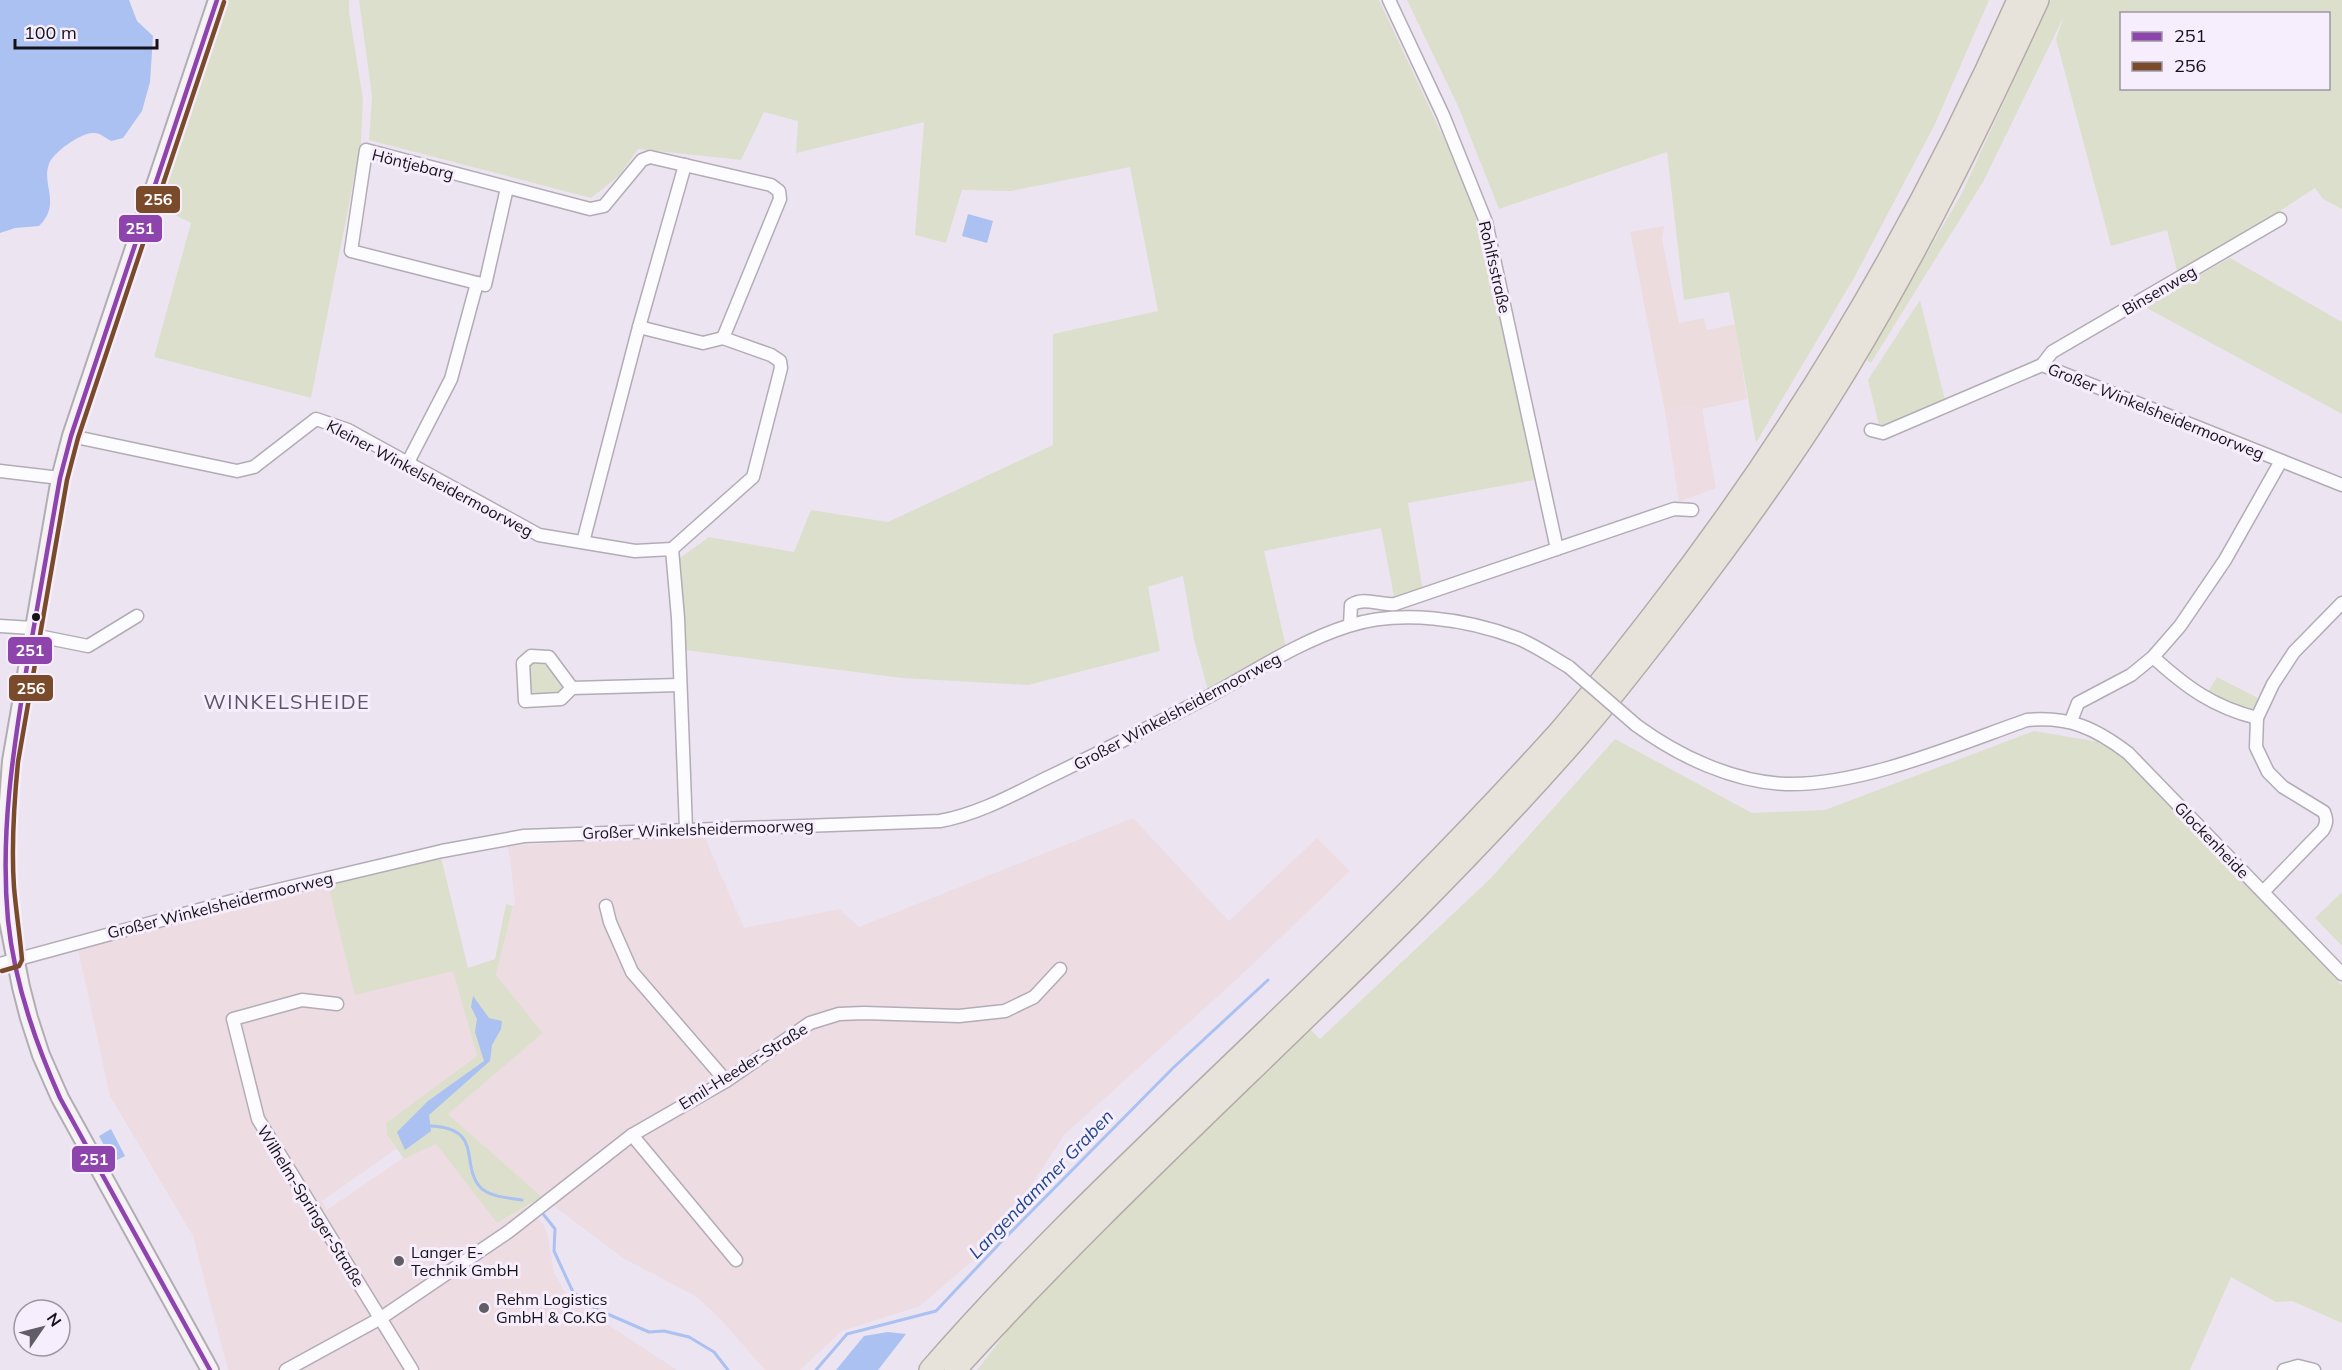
<svg xmlns="http://www.w3.org/2000/svg" width="2342" height="1370" font-family="Mulish,sans-serif">
<style>
.commercial{fill:#eddce2}
.industrial{fill:#eddcdd}
.green{fill:#dcdfcc;fill-rule:evenodd}
.water{fill:#aac1f1}
.lines{fill:none;stroke-linecap:round;stroke-linejoin:round}
.stream{stroke:#aac1f1;stroke-width:3}
.street-casing{stroke:#b2acb6;stroke-width:15}
.secondary-casing{stroke:#b2acb6;stroke-width:20}
.highway-casing{stroke:#b3aba8;stroke-width:24}
.street{stroke:#fcfbfd;stroke-width:12}
.secondary{stroke:#f6f3f3;stroke-width:16}
.highway{stroke:#e7e2da;stroke-width:21}
.street-bridge-casing{stroke:#b2acb6;stroke-width:15;stroke-linecap:butt}
.street-bridge{stroke:#fcfbfd;stroke-width:12}
.bus-1-casing{stroke:#f7eefd;stroke-width:9}
.bus-2-casing{stroke:#f7eefd;stroke-width:9}
.bus-1{stroke:#8e44ad;stroke-width:4.5}
.bus-2{stroke:#7a4b2a;stroke-width:4.5}
.bus-dot{fill:#16121a;stroke:#f7eefd;stroke-width:2}
.poi-dot{fill:#615c65;stroke:#f7eefd;stroke-width:2}
.labels{text-anchor:middle;dominant-baseline:central;stroke-width:6;stroke-linejoin:round;paint-order:stroke}
.street-label{font-size:16px;fill:#16121a;stroke:#f7eefd}
.poi-label{font-size:16px;fill:#16121a;stroke:#f7eefd;text-anchor:start}
.water-label{font-size:18px;font-style:italic;fill:#1d458e;stroke:#f7eefd}
.quarter-label{font-size:20px;letter-spacing:1.5px;fill:#5e5266;stroke:#f7eefd}
.line-badge{stroke:#f7eefd;stroke-width:2}
.badge-label{font-size:16px;text-anchor:middle;font-weight:bold;fill:#fff}
</style>
<rect width="100%" height="100%" fill="#ece5f1"/>
<g class="commercial">
<path d="M1690,406L1702,409L1716,488L1679,502L1665,411Z"/>
<path d="M1133,818L1229,921L1317,838L1350,871L1236,980L1064,1135L994,1242L920,1306L842,1331L800,1370H765L723,1322L697,1297L623,1258L542,1197L448,1114L543,1033L496,975L515,899L508,846L703,833L744,928L839,909L859,927Z"/>
<path d="M328,884L453,971L477,1056L386,1123L387,1135L396,1149L322,1201L327,1210L403,1158L404,1159L436,1144L497,1223L526,1207L543,1224L548,1236L554,1273L569,1299L677,1370H228L193,1236L110,1096L78,949Z"/>
</g>
<path class="industrial" d="M1664,226L1662,240L1679,323L1704,318L1707,330L1735,324L1747,399L1702,409L1690,406L1665,411L1630,232Z"/>
<g class="green">
<path d="M226,0H349V12L363,99L361,143L311,398L154,357L191,223L157,206Z"/>
<path d="M359,0H1379L1470,194L1539,479L1408,503L1423,591L1395,602L1381,528L1264,551L1286,647L1208,690L1194,640L1183,576L1148,587L1160,651L1028,685L902,678L685,650L680,558L709,537L794,552L811,510L888,522L1053,445V334L1158,311L1130,167L1011,191L962,190L946,243L915,235L924,122L796,153L798,121L764,112L741,160L638,149L619,176L591,198L369,140L372,96Z"/>
<path d="M1407,0H1989L1935,124L1854,278L1756,443L1729,292L1684,300L1667,152L1499,209L1458,106Z"/>
<path d="M2051,0H2342V209L2323,199L2315,188L2266,220L2177,271L2167,230L2111,246L2056,39L2064,16L1983,182L1871,363L1865,359L1961,195ZM2122,14H2328V88H2122Z"/>
<path d="M2230,258L2342,322V414L2143,306Z"/>
<path d="M1920,300L1945,400L1880,429L1868,380Z"/>
<path d="M530,660L547,662L567,688L563,689L555,696L532,698L528,694L527,665Z"/>
<path d="M2217,677L2260,699L2255,710L2251,713L2206,695Z"/>
<path d="M2034,731L2111,744L2342,985V1323L2292,1301L2276,1302L2231,1277L2190,1370H977L1015,1321L1091,1243L1311,1030L1320,1039L1490,879L1615,739L1752,813L1825,810Z"/>
<path d="M441,857L468,968L495,959L506,904L513,906L496,975L543,1033L448,1114L542,1197L497,1223L436,1144L404,1159L387,1135L386,1123L477,1056L453,971L355,995L328,884Z"/>
<path d="M2342,892V946L2315,918Z"/>
</g>
<g class="water">
<path d="M0,0H129L137,21L153,36L150,82L142,111L123,138L111,141C106,138 100,133 94,133C82,132 53,152 49,164C41,184 62,204 39,226L15,228L0,233Z"/>
<path d="M968,214L993,221L987,243L962,236Z"/>
<path d="M473,996L489,1018L502,1021L501,1029L492,1045L490,1061L429,1115L431,1131L405,1150L397,1132L428,1101L484,1061L475,1032L477,1019L471,1007Z"/>
<path d="M111,1129L125,1156L113,1162L99,1136Z"/>
<path d="M888,1332L906,1334L878,1370H836L864,1336Z"/>
</g>
<g class="lines">
<g class="stream">
<path d="M430,1126C485,1128 459,1165 481,1188C490,1197 510,1198 522,1200"/>
<path d="M544,1215L555,1229L554,1251L573,1292L596,1309L649,1332L664,1331L689,1337L714,1352L728,1370"/>
<path d="M816,1370L847,1334L936,1311L1000,1243L1173,1068L1268,980"/>
</g>
<defs>
<g id="street">
<path d="M1389,0L1443,115L1486,222L1557,549"/>
<path d="M477,283L351,251L366,150L590,209L604,206L642,160L650,157L771,185L779,191L780,199L723,338L771,355L780,361L781,368L753,477L672,549"/>
<path d="M639,327L703,343L723,338"/>
<path d="M2042,365L2052,352L2280,219"/>
<path d="M1871,430L1883,433L2042,365L2342,485"/>
<path d="M71,436L237,471L254,467L316,419L348,430L539,535L635,551L672,549L678,618L686,829"/>
<path d="M407,464L451,379L477,283L485,285L507,188"/>
<path d="M0,471L60,478"/>
<path d="M583,542L639,327L685,165"/>
<path d="M1350,625L1351,605C1365,596 1380,606 1395,604L1674,509L1692,510"/>
<path d="M0,626L33,628"/>
<path d="M33,635L88,646L137,616"/>
<path d="M2153,657C2186,687 2213,707 2257,718"/>
<path d="M572,688L561,699L525,701L523,663L531,656L549,657L572,688L679,685"/>
<path d="M2071,721L2078,703L2131,675L2153,657L2180,626L2225,560L2281,461"/>
<path d="M1636,725C1678,756 1733,782 1786,784C1861,786 1956,745 2027,720C2069,716 2095,728 2128,753L2342,974"/>
<path d="M2263,892L2323,830C2327,823 2327,819 2324,812L2283,787L2268,772L2256,747L2257,718L2273,684L2294,652L2342,603"/>
<path d="M606,906L610,922L632,972L726,1081"/>
<path d="M0,964L232,901L442,851L524,836L940,821C979,814 1014,794 1049,777C1105,750 1160,722 1215,693C1258,669 1301,641 1348,626C1401,609 1467,619 1517,638C1535,645 1552,657 1569,667"/>
<path d="M337,1004L302,1000L233,1019L258,1119L412,1370"/>
<path d="M632,1135L736,1260"/>
<path d="M286,1370L381,1318L508,1232L632,1135L726,1081L810,1023L839,1014L864,1013L959,1016L1005,1011L1034,997L1060,969"/>
<path d="M2284,1370L2298,1366L2314,1370"/>
</g>
<path id="secondary" d="M210,1370L60,1098L41,1055L29,1018L21,987L8,921L4,855L11,761L60,478L71,436L217,0"/>
<g id="highway">
<path d="M930,1370C1035,1249 1152,1141 1267,1030C1367,934 1465,836 1558,733C1591,695 1622,655 1653,615C1802,424 1920,222 2018,0"/>
<path d="M955,1370C1153,1151 1381,962 1575,740C1612,698 1646,653 1680,609C1739,532 1797,452 1847,369C1919,250 1980,126 2038,0"/>
</g>
</defs>
<use href="#street" class="street-casing"/>
<use href="#secondary" class="secondary-casing"/>
<use href="#highway" class="highway-casing"/>
<use href="#street" class="street"/>
<use href="#secondary" class="secondary"/>
<use href="#highway" class="highway"/>
<defs>
<path id="street-bridge" d="M1569,667L1636,725"/>
</defs>
<use href="#street-bridge" class="street-bridge-casing"/>
<use href="#street-bridge" class="street-bridge"/>
<defs>
<path id="bus-1" d="M210,1370L60,1098C35,1042 14,981 8,920C0,834 13,750 27,666C38,604 49,541 60,478L71,436L217,0"/>
<path id="bus-2" d="M2,971L19,966L22,960C20,936 16,911 14,887C11,845 14,803 18,762L67,480L78,438L224,2"/>
</defs>
<use href="#bus-1" class="bus-1-casing"/>
<use href="#bus-2" class="bus-2-casing"/>
<use href="#bus-1" class="bus-1"/>
<use href="#bus-2" class="bus-2"/>
</g>
<circle class="bus-dot" cx="36" cy="617" r="5"/>
<g class="poi-dot">
<circle cx="399" cy="1261" r="6"/>
<circle cx="484" cy="1308" r="6"/>
</g>
<g class="labels">
<g class="street-label">
<text transform="translate(413 164) rotate(14)">Höntjebarg</text>
<text transform="translate(1495 267) rotate(77)">Rohlfsstraße</text>
<text transform="translate(2159 290) rotate(-30)">Binsenweg</text>
<text transform="translate(2156 411) rotate(22)">Großer Winkelsheidermoorweg</text>
<text transform="translate(430 478) rotate(28)">Kleiner Winkelsheidermoorweg</text>
<text transform="translate(1177 711) rotate(-28)">Großer Winkelsheidermoorweg</text>
<text transform="translate(698 829) rotate(-2)">Großer Winkelsheidermoorweg</text>
<text transform="translate(2212 840) rotate(46)">Glockenheide</text>
<text transform="translate(220 905) rotate(-14)">Großer Winkelsheidermoorweg</text>
<text transform="translate(743 1066) rotate(-32)">Emil-Heeder-Straße</text>
<text transform="translate(311 1206) rotate(58)">Wilhelm-Springer-Straße</text>
</g>
<g class="poi-label">
<text x="411" y="1252">Langer E-<tspan x="411" dy="18">Technik GmbH</tspan></text>
<text x="496" y="1299">Rehm Logistics<tspan x="496" dy="18">GmbH &amp; Co.KG</tspan></text>
</g>
<g class="water-label">
<text transform="translate(1041 1184) rotate(-46)">Langendammer Graben</text>
</g>
<g class="quarter-label">
<text x="287" y="701">WINKELSHEIDE</text>
</g>
</g>
<g class="line-badge">
<rect x="135" y="185" width="46" height="29" rx="6" fill="#7a4b2a"/>
<rect x="118" y="214" width="45" height="29" rx="6" fill="#8e44ad"/>
<rect x="7" y="636" width="46" height="29" rx="6" fill="#8e44ad"/>
<rect x="8" y="674" width="46" height="28" rx="6" fill="#7a4b2a"/>
<rect x="71" y="1145" width="45" height="28" rx="6" fill="#8e44ad"/>
</g>
<g class="badge-label">
<text x="158" y="205">256</text>
<text x="140" y="234">251</text>
<text x="30" y="656">251</text>
<text x="31" y="694">256</text>
<text x="94" y="1165">251</text>
</g>
<rect x="2120" y="12" width="210" height="78" fill="#f7eefd" stroke="#9d96a2" stroke-width="1.5"/>
<rect x="2132" y="32" width="30" height="9" fill="#8e44ad" stroke="#9d96a2" stroke-width="1.5"/>
<text x="2174" y="42" font-size="18" fill="#16121a">251</text>
<rect x="2132" y="62" width="30" height="9" fill="#7a4b2a" stroke="#9d96a2" stroke-width="1.5"/>
<text x="2174" y="72" font-size="18" fill="#16121a">256</text>
<g transform="translate(42 1328) rotate(55)"><circle r="28" fill="#f7eefd" stroke="#9d96a2" stroke-width="1.5"/>
<path d="M0-4.5L10 22L0 15L-10 22Z" fill="#615c65"/>
<text y="-9" font-size="16" font-weight="bold" text-anchor="middle" fill="#16121a">N</text>
</g>
<path d="M15 39v9h142v-9" fill="none" stroke="#16121a" stroke-width="3"/>
<text x="24" y="39" font-size="18" fill="#16121a" stroke="#f7eefd" stroke-width="4.5" paint-order="stroke">100 m</text>
</svg>
